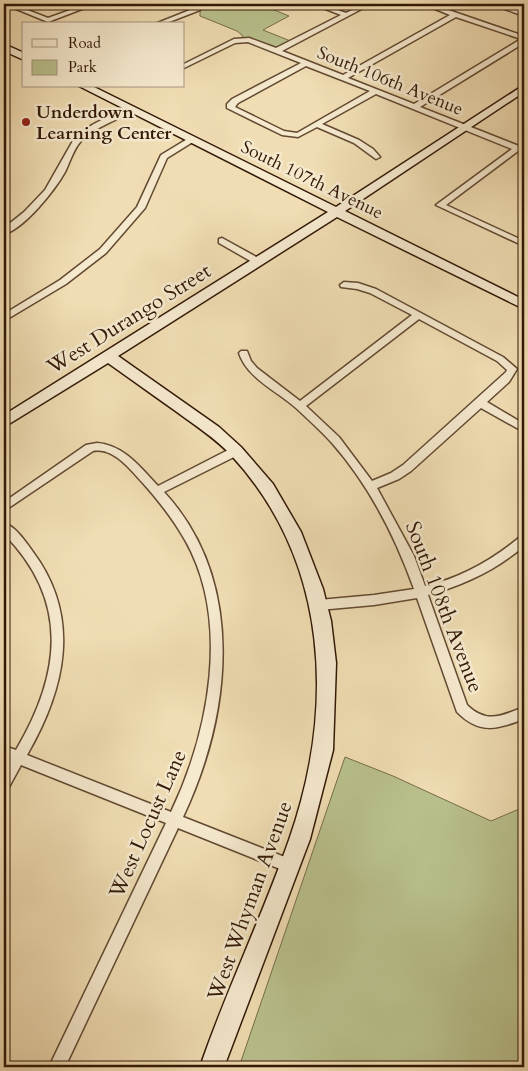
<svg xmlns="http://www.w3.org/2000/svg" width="528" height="1071" font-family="Cardo,serif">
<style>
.green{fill:#b9c18d;stroke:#766c4a}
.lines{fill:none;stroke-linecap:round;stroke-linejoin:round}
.street-casing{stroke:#624931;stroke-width:3}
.secondary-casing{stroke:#321806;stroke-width:3}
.street{fill:#f5e9ce;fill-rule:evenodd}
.secondary{fill:#f5e9ce;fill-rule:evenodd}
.poi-dot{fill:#8f2418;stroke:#f5e9ce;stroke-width:2}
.labels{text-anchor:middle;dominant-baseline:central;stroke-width:5;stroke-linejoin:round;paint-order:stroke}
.far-street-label{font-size:18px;fill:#321806;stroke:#f5e9ce}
.far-poi-label{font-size:18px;font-weight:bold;fill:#321806;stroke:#f5e9ce;text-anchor:start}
.street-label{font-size:21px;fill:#321806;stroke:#f5e9ce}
</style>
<rect width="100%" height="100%" fill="#f0ddb3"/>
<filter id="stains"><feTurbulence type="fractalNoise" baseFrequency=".004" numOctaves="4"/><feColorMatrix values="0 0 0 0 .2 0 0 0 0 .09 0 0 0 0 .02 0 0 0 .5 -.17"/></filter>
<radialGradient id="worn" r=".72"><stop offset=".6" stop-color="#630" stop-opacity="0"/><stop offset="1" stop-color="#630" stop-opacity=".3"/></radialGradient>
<g class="green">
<path d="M200,4H264L262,5L289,16L263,30L293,42L276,51L243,39L242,35L237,31L200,16Z"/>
<path d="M345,757L393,776L491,821L524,807V1067H239Z"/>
</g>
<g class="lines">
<defs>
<g id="street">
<path d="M4,4H12L48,18L87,4H95L48,22Z"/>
<path d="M197,4H203L200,10L164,24H155L195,8Z"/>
<path d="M313,4H321L346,13L364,4H371L282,51L343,75L450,15L423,4H431L524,36V43L420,107L524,148V153L518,151L446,205L524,241V246L436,205L512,149L376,94L322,124L359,140L373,149L380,157L376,159L354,143L317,127L298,137L282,135L227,108V104L232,99L301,63L248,42L235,43L184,68V64L234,39L249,38L276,48L341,15ZM456,17L521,39L414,104L348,78ZM306,66L370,91L297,133L284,131L235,107L238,103Z"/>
<path d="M491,4H499L524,12V16Z"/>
<path d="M126,107L133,109C117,122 95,126 81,141C73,150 70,162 65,172C55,190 24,229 4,234V228L24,212L45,190L74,139L92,125Z"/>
<path d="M189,138L196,140L167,158L145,208L106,253L66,284L4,321V314L60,280L100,249L137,207L161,155Z"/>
<path d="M222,238L260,259L261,261L260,263H254L219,243V239Z"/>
<path d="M344,282L358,283L376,289L503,357L517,369L509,382L487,402L524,424V432L481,408L411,471L399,479L377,488L414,556L425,586C461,578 492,560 520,537L524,536V546C495,571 464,585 428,595L467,705C487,724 501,716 524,707V719C497,729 480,735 457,712L417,598L374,605L319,610L315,608L313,605L315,602L319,600L374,595L414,589C395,536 369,485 332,443C321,431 308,419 296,408C277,391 247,378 239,353L241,351H247L251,361L257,368L300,401L412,315L370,293L357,289L341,287L340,285ZM419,319L497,361L507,370L506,372L403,465L391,473L372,481L339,437L306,406Z"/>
<path d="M97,443C124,445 141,468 158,486L232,448H240L241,451L240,454L164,492C247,582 231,715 183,817L295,861L297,866L295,871L290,873L178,828L65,1067H49L166,823L21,765L9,787L4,788V770L10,760L4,758V746L16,750C61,674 70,601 4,534V523C15,526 26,542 33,552C82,618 65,689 27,755L171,812C209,732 231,621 185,540C173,519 159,501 142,482C130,469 113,447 93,451L4,511V502L86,445Z"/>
</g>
<g id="secondary">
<path d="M4,44L24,53V60L4,51Z"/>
<path d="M524,85V92L345,211L524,300V309L337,217L118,356L219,427L241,447L273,484L301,532L323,589L331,621L336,663L333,750L310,839L224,1067H200C226,991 262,917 289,840C335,709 330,562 231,455C215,438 196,426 177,412C154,396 131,379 108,363L4,427V415L328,212L79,86H92L336,207Z"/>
</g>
</defs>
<use href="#street" class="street-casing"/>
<use href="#secondary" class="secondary-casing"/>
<use href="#street" class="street"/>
<use href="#secondary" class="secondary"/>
</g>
<circle class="poi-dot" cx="26" cy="122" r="5"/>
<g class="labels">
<g class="far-street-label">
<text transform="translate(390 81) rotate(22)">South 106th Avenue</text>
<text transform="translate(312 180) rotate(26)">South 107th Avenue</text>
</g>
<g class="far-poi-label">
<text x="36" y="112">Underdown<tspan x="36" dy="21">Learning Center</tspan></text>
</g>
<g class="street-label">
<text transform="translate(129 319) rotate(-32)">West Durango Street</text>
<text transform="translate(444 607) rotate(69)">South 108th Avenue</text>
<text transform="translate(148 824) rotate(-66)">West Locust Lane</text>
<text transform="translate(250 901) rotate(-70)">West Whyman Avenue</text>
</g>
</g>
<rect width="528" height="1071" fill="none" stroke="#f0ddb3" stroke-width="20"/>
<rect x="5" y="5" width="518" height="1061" fill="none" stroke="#321806" stroke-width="2.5"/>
<rect x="10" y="10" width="508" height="1051" fill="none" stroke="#321806"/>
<rect x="22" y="22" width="162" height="65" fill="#f5e9ce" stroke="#a7957e"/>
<rect x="32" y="39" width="25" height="8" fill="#f5e9ce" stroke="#a7957e"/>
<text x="68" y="48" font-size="15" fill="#321806">Road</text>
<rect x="32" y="60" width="25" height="15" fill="#b9c18d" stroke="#a7957e"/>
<text x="68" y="72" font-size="15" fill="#321806">Park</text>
<rect width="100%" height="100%" filter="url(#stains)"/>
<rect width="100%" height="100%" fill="url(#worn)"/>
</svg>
